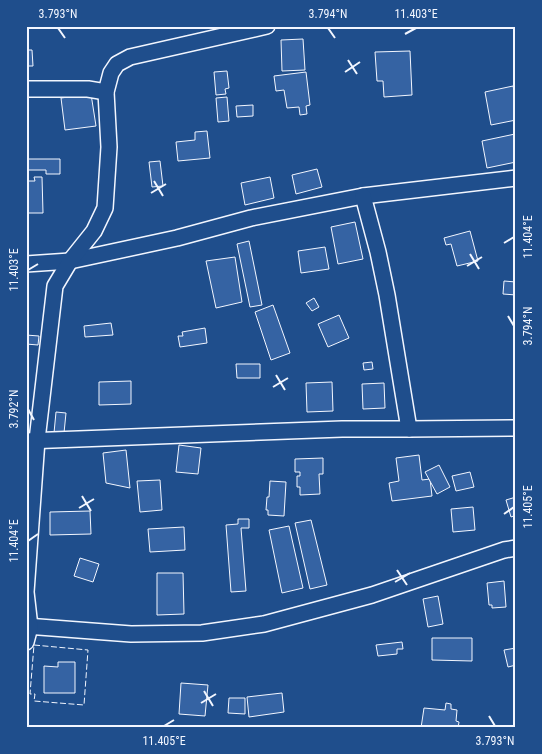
<svg xmlns="http://www.w3.org/2000/svg" width="542" height="754" font-family="'Roboto Condensed',sans-serif">
<style>
.building{fill:#3563a3;stroke:#f2f6ff}
.lines{fill:none;stroke-linecap:round;stroke-linejoin:round}
.minor-casing{stroke:#f2f6ff;stroke-width:18}
.minor{stroke:#1f4e8c;stroke-width:15}
.fence{stroke:#f2f6ff;stroke-width:1;stroke-dasharray:6 2.5;stroke-linecap:butt}
.ticks{fill:none;stroke:#f2f6ff;stroke-width:2}
.neatline{fill:none;stroke:#f2f6ff;stroke-width:2}
.ticks-label{font-size:12px;text-anchor:middle;fill:#f2f6ff}
</style>
<rect width="100%" height="100%" fill="#1f4e8c"/>
<g class="building">
<path d="M303,39L305,70L282,71L281,40Z"/>
<path d="M26,50H32L33,66H26Z"/>
<path d="M410,51L412,95L384,97L383,81H377L375,52Z"/>
<path d="M227,71L229,88L225,89L226,94L216,95L214,72Z"/>
<path d="M306,72L310,105L306,106L307,114L300,115L299,107L287,108L284,90L276,91L274,76Z"/>
<path d="M513,86L516,98V120L491,125L485,92Z"/>
<path d="M91,94L96,126L65,130L61,98Z"/>
<path d="M227,97L229,121L218,122L216,98Z"/>
<path d="M253,105V116L237,117L236,106Z"/>
<path d="M207,131L210,158L178,161L176,142L195,140V132Z"/>
<path d="M515,134L516,162L487,168L482,141Z"/>
<path d="M26,159H60V174H46V170H26Z"/>
<path d="M160,161L163,186L152,187L149,162Z"/>
<path d="M317,169L322,187L296,194L292,175Z"/>
<path d="M34,177H42L43,213H26V181H35Z"/>
<path d="M270,177L274,198L245,205L241,183Z"/>
<path d="M355,222L363,259L338,264L331,227Z"/>
<path d="M470,231L478,261L457,266L451,244L446,245L444,238Z"/>
<path d="M249,241L262,305L250,307L237,244Z"/>
<path d="M325,247L329,269L301,273L298,251Z"/>
<path d="M235,257L242,302L216,308L206,261Z"/>
<path d="M504,281L516,282V295L503,294Z"/>
<path d="M314,298L319,307L312,311L306,303Z"/>
<path d="M273,305L290,353L271,360L255,312Z"/>
<path d="M339,315L349,338L328,347L318,324Z"/>
<path d="M111,323L113,335L85,337L84,326Z"/>
<path d="M205,328L207,343L180,347L178,336H183L182,332Z"/>
<path d="M26,335L39,336L38,345L26,344Z"/>
<path d="M372,362L373,369L364,370L363,363Z"/>
<path d="M236,364H260V378H237Z"/>
<path d="M131,381V404L99,405V382Z"/>
<path d="M332,382L333,411L307,412L306,383Z"/>
<path d="M384,383L385,408L363,409L362,384Z"/>
<path d="M56,412L66,413L64,433H54Z"/>
<path d="M179,445L201,448L198,474L176,472Z"/>
<path d="M126,450L130,488L106,483L103,453Z"/>
<path d="M419,455L422,480L430,479L432,496L392,501L389,483L399,481L396,458Z"/>
<path d="M323,458V474H319L320,494L300,495V487H297V476H300V472H295V459Z"/>
<path d="M439,465L450,487L437,494L425,472Z"/>
<path d="M470,472L474,487L456,491L452,476Z"/>
<path d="M160,480L162,510L140,512L137,481Z"/>
<path d="M270,481L286,482L284,516L268,515V510H266L267,497H269Z"/>
<path d="M516,497V515L511,517L506,500Z"/>
<path d="M473,507L475,530L453,532L451,509Z"/>
<path d="M90,511L91,534L50,535V512Z"/>
<path d="M238,519H249V528H241L246,591L231,592L226,525L238,524Z"/>
<path d="M311,520L327,585L310,589L295,523Z"/>
<path d="M289,526L303,588L282,593L269,530Z"/>
<path d="M184,527L185,550L150,552L148,529Z"/>
<path d="M80,558L99,564L93,582L74,576Z"/>
<path d="M157,573H183L184,614L157,615Z"/>
<path d="M504,581L506,607L492,608V605H489L487,583Z"/>
<path d="M438,596L443,624L428,627L423,599Z"/>
<path d="M432,638H472V661L432,660Z"/>
<path d="M402,642L403,649H397V654L378,656L376,645Z"/>
<path d="M516,648V665L508,667L504,650Z"/>
<path d="M58,662H75V693H44V666L58,667Z"/>
<path d="M181,683L208,685L205,716L179,714Z"/>
<path d="M282,693L284,712L249,717L247,697Z"/>
<path d="M229,698H245V714L228,713Z"/>
<path d="M446,703L451,704V709L457,710L456,721L459,722L458,728H421L424,708L445,710Z"/>
</g>
<g class="lines">
<defs>
<g id="minor">
<path d="M26,89H88L106,92"/>
<path d="M26,264L70,261L177,238L251,218L363,196L516,178"/>
<path d="M409,429L516,428"/>
<path d="M26,441L342,429H409L387,295L378,252L363,196"/>
<path d="M26,626L131,634L202,633L264,624L372,595L504,550L516,548"/>
<path d="M26,642L30,627L26,592L37,440L55,286L70,261L94,231L105,208L109,147L106,92L111,73L117,64L130,57L267,26"/>
</g>
</defs>
<use href="#minor" class="minor-casing"/>
<use href="#minor" class="minor"/>
<path class="fence" d="M34,645L88,650L84,705L34,701L35,694H30Z"/>
</g>
<path class="ticks" d="M58,28L65,38M328,28L335,38M405,34L416,28M348,60L357,74M345,72L360,62M154,181L163,196M151,193L166,184M504,243L514,237M470,254L479,269M467,266L482,257M28,270L38,264M508,316L514,326M276,375L285,390M273,387L288,378M28,409L34,420M82,496L91,511M79,508L94,499M504,514L514,507M28,541L38,534M397,570L407,585M395,582L410,573M204,691L213,706M201,703L216,694M489,716L495,726M164,726L174,720"/>
<rect width="542" height="754" fill="none" stroke="#1f4e8c" stroke-width="55"/>
<rect x="28" y="28" width="486" height="698" class="neatline"/>
<g class="ticks-label">
<text x="58" y="18">3.793°N</text>
<text x="328" y="18">3.794°N</text>
<text x="416" y="18">11.403°E</text>
<text transform="translate(528 237) rotate(-90)" y="4">11.404°E</text>
<text transform="translate(14 270) rotate(-90)" y="4">11.403°E</text>
<text transform="translate(528 326) rotate(-90)" y="4">3.794°N</text>
<text transform="translate(14 409) rotate(-90)" y="4">3.792°N</text>
<text transform="translate(528 507) rotate(-90)" y="4">11.405°E</text>
<text transform="translate(14 541) rotate(-90)" y="4">11.404°E</text>
<text x="164" y="745">11.405°E</text>
<text x="495" y="745">3.793°N</text>
</g>
</svg>
